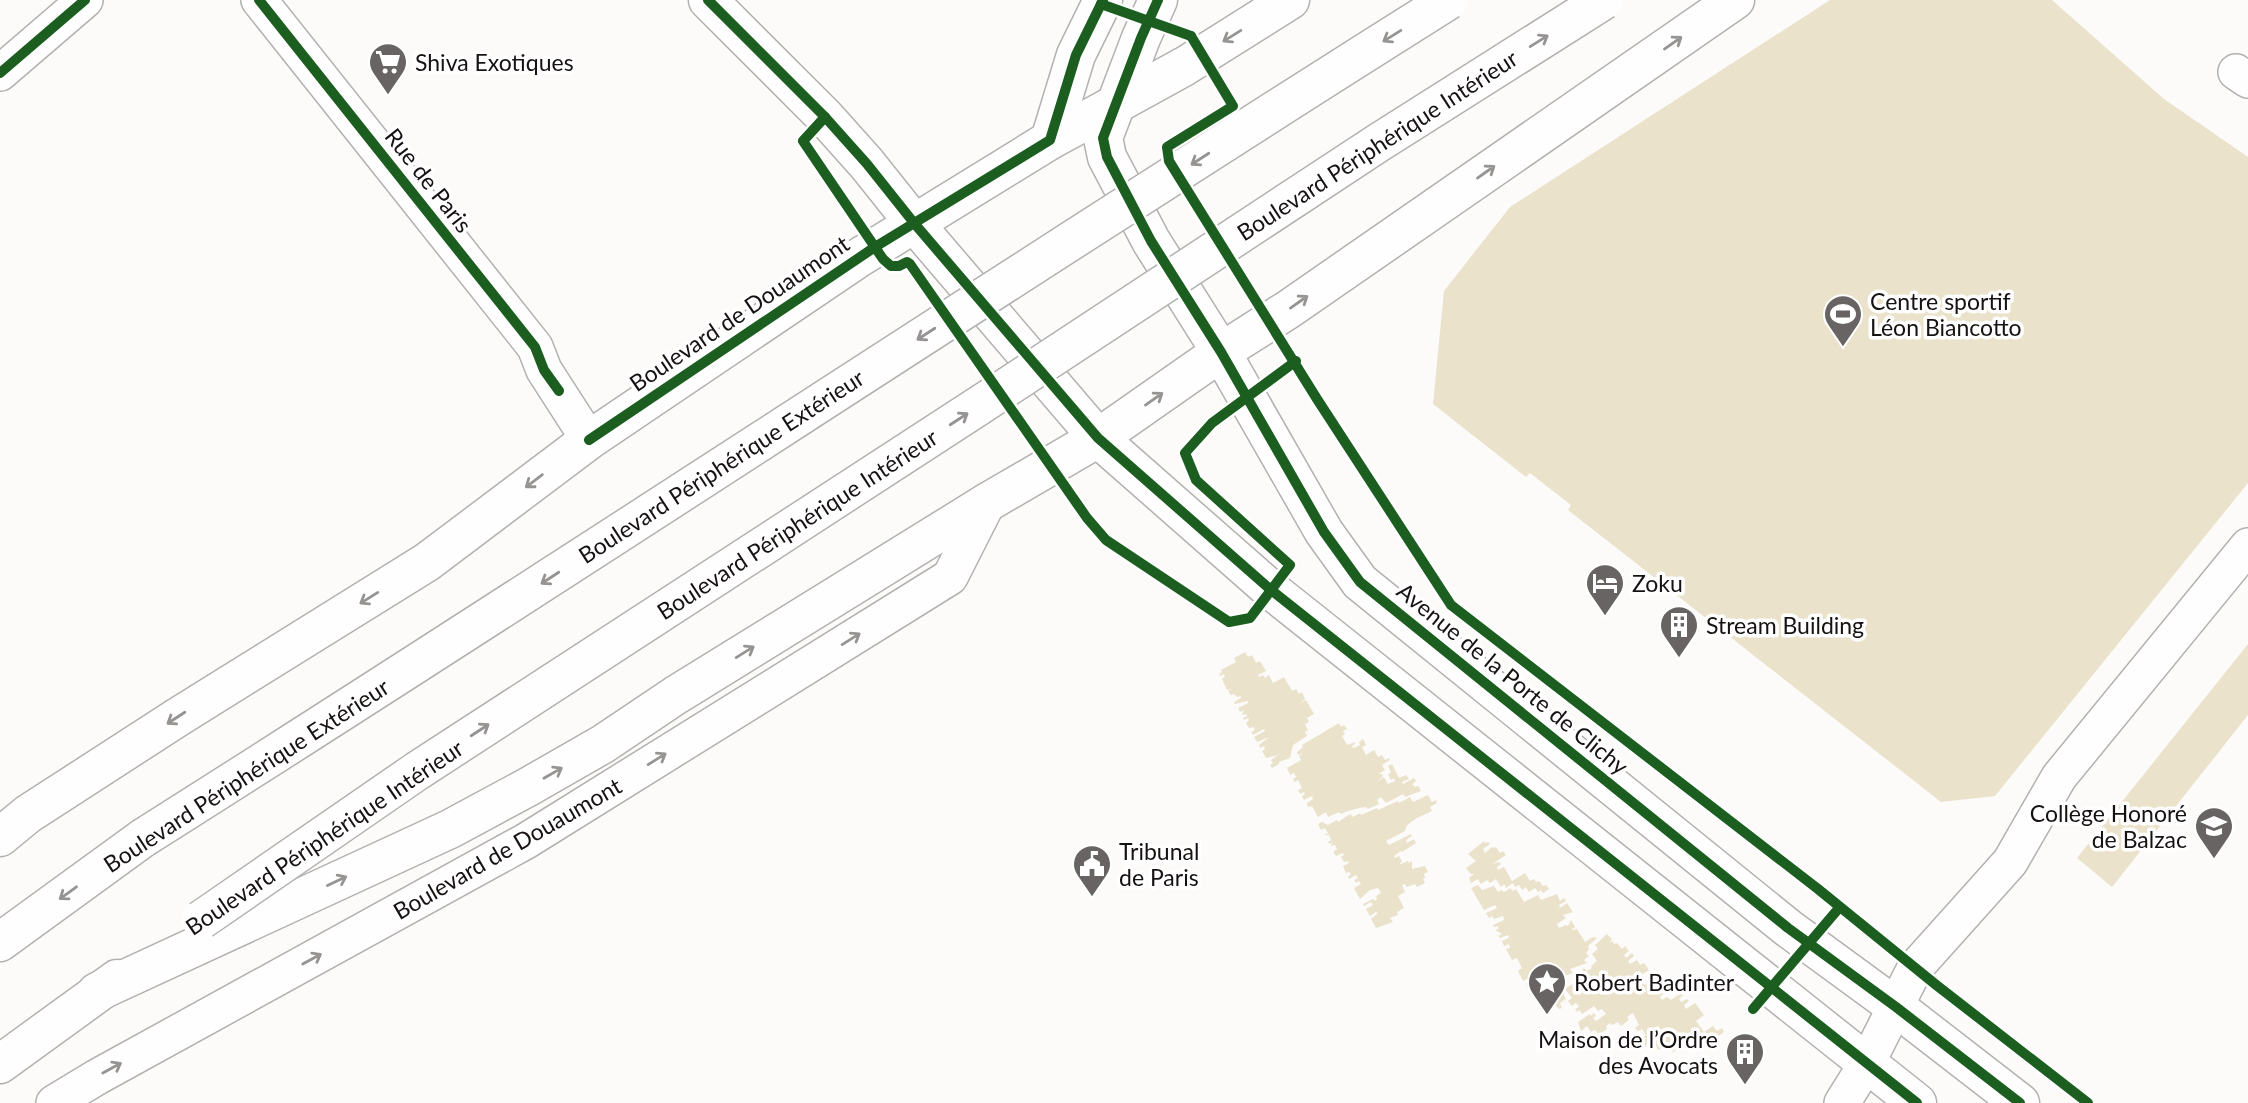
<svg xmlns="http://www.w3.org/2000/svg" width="2248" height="1103" font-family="Lato,sans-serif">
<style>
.green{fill:#eae2ca}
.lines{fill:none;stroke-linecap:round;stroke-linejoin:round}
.minor-casing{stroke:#b3b1b0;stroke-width:38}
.secondary-casing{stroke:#b3b1b0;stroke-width:41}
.primary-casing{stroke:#b3b1b0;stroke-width:41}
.trunk-casing{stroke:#b3b1b0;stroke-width:41}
.minor{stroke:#fffefe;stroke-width:35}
.secondary{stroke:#fffefe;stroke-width:38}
.primary{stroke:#fffefe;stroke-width:38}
.trunk{stroke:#fffefe;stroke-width:38}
.trunk-bridge-casing{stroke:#b3b1b0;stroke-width:41;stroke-linecap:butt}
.trunk-bridge{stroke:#fffefe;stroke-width:38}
.cycleway-casing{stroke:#fff;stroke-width:15}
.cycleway{stroke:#1b5e20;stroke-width:10}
.oneway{stroke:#969493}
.labels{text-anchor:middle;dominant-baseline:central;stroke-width:7;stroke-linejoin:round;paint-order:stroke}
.poi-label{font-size:23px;fill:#161211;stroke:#fff;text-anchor:start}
.street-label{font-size:23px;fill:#161211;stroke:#fff}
</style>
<rect width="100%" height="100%" fill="#fdfbfa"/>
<g class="green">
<path d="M1830,0H2052L2164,99L2248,157V483L1995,796L1941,802L1568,510L1571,505L1530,473L1526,477L1433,404L1444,291L1510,207Z"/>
<path d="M2248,644V715L2112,887L2077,858Z"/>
<path d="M1245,652L1248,657L1252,655L1256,663L1260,661L1266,671L1258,675L1259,677L1263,675L1265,678L1269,675L1273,683L1284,677L1292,691L1296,689L1299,694L1302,692L1305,699L1299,704L1306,700L1314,714L1307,718L1309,722L1305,724L1308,730L1305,732L1307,736L1293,745L1290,758L1279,762V764L1272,768L1270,765L1273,763L1271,760L1278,755L1266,758L1262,751L1265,749L1264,746L1260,748L1259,745L1269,737L1257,742L1254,737L1265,731L1264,729L1253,735L1251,732L1255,730L1253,727L1249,728L1246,723L1249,720L1248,718L1244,720L1243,718L1247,716L1246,714L1242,715L1244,710L1240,712L1238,708L1248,703V701L1235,704L1234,702L1241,698V696L1237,697L1234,694L1231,695L1228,691L1232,689L1227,690L1222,679L1225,676L1224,674L1220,676L1219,674L1222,672L1221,670L1236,662L1234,658Z"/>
<path d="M1339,723L1341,727L1344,725L1347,729L1343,731L1345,734L1342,736L1347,745L1355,742V744L1352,746L1353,748L1360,745L1359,742L1363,739L1366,745L1362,747L1366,755L1374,750L1378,757L1382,755L1385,760L1389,758L1390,760L1382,765L1385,770L1378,774H1382L1383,776L1377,781L1384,777L1388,784L1395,781L1394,778L1391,780L1388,775L1391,772L1388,766L1392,764L1399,778L1406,775L1409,779L1402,782L1403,784L1414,778L1416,781L1412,784L1415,787L1418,786L1421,791L1405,797L1403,794L1386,803L1381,797L1377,800L1379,804L1368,809L1366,807C1358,808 1349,810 1341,814L1339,812L1328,817L1326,812L1318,817L1312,806L1308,807L1307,803L1313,799L1312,796L1304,800L1302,796L1305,794L1304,792L1300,794L1298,790L1302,788L1298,780L1294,782L1293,779L1296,777L1294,773L1290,775L1287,768L1301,760L1299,756L1303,753L1298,755L1297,752L1303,747L1302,745Z"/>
<path d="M1428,795L1432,802L1436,800L1437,803L1430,807L1432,811L1417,818L1407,825L1405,831L1386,841L1389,845L1411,834L1412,836L1406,840L1407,843L1414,839L1416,843L1402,852L1401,851L1394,856L1395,858L1399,856L1402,861L1399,865L1408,861L1409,863L1412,861V869L1425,866L1428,872L1424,874L1425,878L1423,879L1425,883L1417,887L1415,884L1407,887L1405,884L1402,885L1405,892L1398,896L1404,908L1397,912L1398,915L1390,918L1393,922L1376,928L1371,919L1378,913L1376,912L1370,916L1366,909L1373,905L1371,902L1364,906L1363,904L1373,899L1375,901L1377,899L1376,896L1381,893L1378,888L1370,890L1360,899L1354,888L1361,884L1359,881L1356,883L1354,880L1358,878L1356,875L1349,879L1348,877L1351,874L1349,872L1346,873L1343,866L1349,863L1348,861L1344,862L1341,857L1344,855L1343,853L1336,856L1333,852L1337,849L1335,845L1330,846L1333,842L1329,844L1328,842L1331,840L1329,835H1324L1328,833L1325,828L1321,830L1318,824L1322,822L1328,825L1337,820L1338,822L1350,814L1353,817L1360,813L1361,815L1377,808L1378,810L1398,801L1399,803L1410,797L1413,802Z"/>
<path d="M1484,841L1485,843L1488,842L1490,844L1483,849L1485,853L1492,847L1493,848L1496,847L1500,853L1503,851L1506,855L1492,864L1499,862L1501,864L1497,867L1498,870L1504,867L1512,881L1525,873L1530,881L1534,879L1536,882L1539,881L1543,886L1546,885L1549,889L1543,893L1541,890L1538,892L1535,888L1529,892L1526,887L1522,890L1519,885L1515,887L1513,883L1506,888L1504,884L1501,887L1496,879L1490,883L1487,880L1481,884L1478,879L1471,883L1469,878L1474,874H1471L1466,868L1476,861L1468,854Z"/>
<path d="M1478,885L1482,890L1494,886L1498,892L1501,890L1504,892L1510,888L1513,891L1516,889L1524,902L1538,895L1541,900L1557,894L1560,901L1564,898L1566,901L1559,905L1560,908L1567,903L1573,912L1563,915L1566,918L1557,924L1559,928L1566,925L1568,926L1571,920L1575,927L1572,929V930L1577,929L1585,942L1593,937L1597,938L1588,946L1589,949L1586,953L1589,956L1584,960L1587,963L1570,969L1573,973L1564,976L1566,980L1553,989L1555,991L1561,989L1566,999L1560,1003L1562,1008L1559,1009L1555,1005L1551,1007L1547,1004L1540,1008L1536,1000L1547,994L1544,990L1531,995L1526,984L1529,981L1527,979L1523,981L1518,971L1522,968L1517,958L1512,960L1506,949L1510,948L1509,944L1504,946L1502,941L1509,938L1508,935L1500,938L1498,936L1502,934L1495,930L1498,929V926L1494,927L1493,925L1504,920L1503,916L1494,919L1492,916L1489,918L1486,913L1497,908L1495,905L1484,910L1471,888Z"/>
<path d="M1607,934L1612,939L1609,943L1612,941L1614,944L1617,943L1622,949L1625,946L1629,951L1624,955L1626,958L1632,953L1634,956L1628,961L1630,964L1637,960L1640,965L1644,963L1649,970L1638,977L1645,985L1651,981L1648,976L1653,972L1657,978L1661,975L1663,978L1659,981L1661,985L1659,987L1664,993L1660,997L1662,1000L1667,997L1671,1000L1681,993L1683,995L1679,999L1681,1002L1687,999L1689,1001L1684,1005L1686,1009L1695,1003L1704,1015L1696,1021L1704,1032L1713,1026L1717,1031L1722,1028L1724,1032L1714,1039L1709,1033L1705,1036L1706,1040L1703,1042L1700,1038L1691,1045L1688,1042L1673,1052L1671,1050L1679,1044L1676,1040L1658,1050L1654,1040L1644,1047L1641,1043L1636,1046L1638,1049L1635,1051L1631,1046L1646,1035L1642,1029L1638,1031L1635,1028L1639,1025L1633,1013L1627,1017L1629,1020L1621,1026L1618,1022L1612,1025L1610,1023L1606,1026L1607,1029L1599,1035L1595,1030L1591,1032L1587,1026L1581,1031L1578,1022L1590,1014L1591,1016L1594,1013L1596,1016L1593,1018L1596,1021L1606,1014L1602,1009L1598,1011L1594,1006L1582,1014L1579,1010L1577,1012L1575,1010L1579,1006L1576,1003L1572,1006L1568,1001L1572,998L1565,989L1574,983L1573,981L1584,968L1587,971L1592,968L1591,966L1597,961L1592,954L1598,949L1595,945Z"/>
</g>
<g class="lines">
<defs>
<g id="minor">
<path d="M259,0L535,347L544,370L589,440"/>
<path d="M2236,72L2248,80"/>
<path d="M0,73L85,0"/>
<path d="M54,1103L97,1077L526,841L950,577L988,502"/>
<path d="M1842,1103L1867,1063L1915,968L2010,862L2059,777L2248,546"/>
</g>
<g id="secondary">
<path d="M1050,140L1076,55L1103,0"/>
<path d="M0,837L28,814L178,717L427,562L589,440L860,257L1050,140L1116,104"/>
</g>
<g id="primary">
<path d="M708,0L825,117L867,164L914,223L1098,438L1271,590L1917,1103"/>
<path d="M1158,0L1141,38L1103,138L1107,157L1151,241L1221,352L1324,532L1360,582L1788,928L1896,1007L2020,1103"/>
<path d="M988,502L1098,438L1221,352"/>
</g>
<g id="trunk">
<path d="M1116,104L1185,66L1290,0"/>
<path d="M1221,352L1289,309L1735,0"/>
<path d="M0,942L143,838"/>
<path d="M97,992L450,829L528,787L603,744L676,695L988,502"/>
<path d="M0,1064L117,979"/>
</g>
</defs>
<use href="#minor" class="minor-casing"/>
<use href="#secondary" class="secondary-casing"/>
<use href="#primary" class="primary-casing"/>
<use href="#trunk" class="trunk-casing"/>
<use href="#minor" class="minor"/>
<use href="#secondary" class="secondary"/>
<use href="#primary" class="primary"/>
<use href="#trunk" class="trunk"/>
<defs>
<g id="trunk-bridge">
<path d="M143,838C580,562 1011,275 1449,0"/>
<path d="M201,920L417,771L980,405L1378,143L1604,0"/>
</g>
</defs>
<use href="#trunk-bridge" class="trunk-bridge-casing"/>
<use href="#trunk-bridge" class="trunk-bridge"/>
<defs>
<g id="cycleway">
<path d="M259,0L535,347L544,370L559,391"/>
<path d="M708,0L825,117L867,164L914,223L1098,438L1271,590L1917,1103"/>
<path d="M1158,0L1141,38L1103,138L1107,157L1151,241L1221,352L1324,532L1360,582L1788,928L1896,1007L2020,1103"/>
<path d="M1101,4L1191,36"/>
<path d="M1191,36L1233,106L1167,147L1169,161L1317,399L1451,605L1818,889L1935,984L2088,1103"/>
<path d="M0,73L85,0"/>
<path d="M825,117L803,141L883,259L891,266H899L907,262L910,264L1087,518L1106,540L1229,622L1250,618L1290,565L1196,480L1185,453L1212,423L1296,361"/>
<path d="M589,440L875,247L1050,140L1076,55L1103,0"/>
<path d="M1753,1009L1839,908"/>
</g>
</defs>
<use href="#cycleway" class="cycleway-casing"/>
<use href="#cycleway" class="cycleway"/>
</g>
<defs><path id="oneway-shaft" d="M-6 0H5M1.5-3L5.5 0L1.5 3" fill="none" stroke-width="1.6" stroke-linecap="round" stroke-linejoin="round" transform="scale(1.75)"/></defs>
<g class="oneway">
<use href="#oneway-shaft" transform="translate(1232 36) rotate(148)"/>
<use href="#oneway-shaft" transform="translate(1392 36) rotate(148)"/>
<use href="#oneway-shaft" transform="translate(1539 41) rotate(-32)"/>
<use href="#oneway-shaft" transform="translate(1673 43) rotate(-35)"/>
<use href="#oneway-shaft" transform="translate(1200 159) rotate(147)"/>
<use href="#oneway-shaft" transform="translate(1486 172) rotate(-35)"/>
<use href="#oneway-shaft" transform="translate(1299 302) rotate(-35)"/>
<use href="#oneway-shaft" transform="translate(926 334) rotate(147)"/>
<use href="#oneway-shaft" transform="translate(1154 399) rotate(-35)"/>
<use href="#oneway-shaft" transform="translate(959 419) rotate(-33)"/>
<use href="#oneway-shaft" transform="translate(534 481) rotate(143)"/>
<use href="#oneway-shaft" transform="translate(550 578) rotate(147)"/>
<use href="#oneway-shaft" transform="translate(369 598) rotate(148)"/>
<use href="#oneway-shaft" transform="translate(851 639) rotate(-32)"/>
<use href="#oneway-shaft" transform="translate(745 652) rotate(-32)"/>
<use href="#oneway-shaft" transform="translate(176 718) rotate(147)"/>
<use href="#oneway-shaft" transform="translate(480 730) rotate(-33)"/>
<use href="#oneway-shaft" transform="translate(657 759) rotate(-32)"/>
<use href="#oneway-shaft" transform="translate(553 773) rotate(-30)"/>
<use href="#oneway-shaft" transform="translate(337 881) rotate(-25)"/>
<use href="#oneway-shaft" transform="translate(68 893) rotate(144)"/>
<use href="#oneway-shaft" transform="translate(312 959) rotate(-29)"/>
<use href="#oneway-shaft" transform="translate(112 1068) rotate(-29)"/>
</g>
<defs>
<symbol id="supermarket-pin" viewBox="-11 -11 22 30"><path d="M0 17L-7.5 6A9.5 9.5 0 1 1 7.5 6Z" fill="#676463" stroke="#fff"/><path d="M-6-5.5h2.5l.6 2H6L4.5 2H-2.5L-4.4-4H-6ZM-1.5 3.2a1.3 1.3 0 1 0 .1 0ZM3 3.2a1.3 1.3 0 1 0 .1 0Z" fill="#fff"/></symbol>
<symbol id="stadium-pin" viewBox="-11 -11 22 30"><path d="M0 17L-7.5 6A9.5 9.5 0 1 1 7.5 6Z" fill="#676463" stroke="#fff"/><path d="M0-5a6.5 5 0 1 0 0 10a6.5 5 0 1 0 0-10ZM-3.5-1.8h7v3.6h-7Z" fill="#fff"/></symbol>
<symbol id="hotel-pin" viewBox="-11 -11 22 30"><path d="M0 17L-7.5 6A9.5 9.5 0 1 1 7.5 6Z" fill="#676463" stroke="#fff"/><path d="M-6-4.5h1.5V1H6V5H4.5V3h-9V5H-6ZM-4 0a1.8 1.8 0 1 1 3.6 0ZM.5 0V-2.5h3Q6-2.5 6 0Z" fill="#fff"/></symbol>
<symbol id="building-pin" viewBox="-11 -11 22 30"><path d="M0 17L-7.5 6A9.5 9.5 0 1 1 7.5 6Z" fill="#676463" stroke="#fff"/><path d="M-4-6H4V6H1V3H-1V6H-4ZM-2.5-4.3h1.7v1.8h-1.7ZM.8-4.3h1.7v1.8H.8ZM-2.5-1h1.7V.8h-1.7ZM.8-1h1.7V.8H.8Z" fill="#fff"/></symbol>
<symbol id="school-pin" viewBox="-11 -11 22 30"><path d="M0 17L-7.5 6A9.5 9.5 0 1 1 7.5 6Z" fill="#676463" stroke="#fff"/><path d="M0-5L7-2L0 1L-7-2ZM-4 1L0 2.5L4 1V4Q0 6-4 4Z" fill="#fff"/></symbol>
<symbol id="civic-pin" viewBox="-11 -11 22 30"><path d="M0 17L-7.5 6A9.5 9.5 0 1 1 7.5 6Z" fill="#676463" stroke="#fff"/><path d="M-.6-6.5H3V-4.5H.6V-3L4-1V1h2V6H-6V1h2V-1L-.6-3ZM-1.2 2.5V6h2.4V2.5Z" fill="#fff"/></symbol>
<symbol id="sight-pin" viewBox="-11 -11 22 30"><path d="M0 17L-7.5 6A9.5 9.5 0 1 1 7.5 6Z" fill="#676463" stroke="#fff"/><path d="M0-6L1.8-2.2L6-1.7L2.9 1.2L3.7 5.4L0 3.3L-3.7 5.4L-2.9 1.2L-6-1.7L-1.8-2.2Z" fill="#fff"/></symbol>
</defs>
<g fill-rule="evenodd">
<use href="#supermarket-pin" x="366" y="40" width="44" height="60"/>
<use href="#stadium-pin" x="1821" y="292" width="44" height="60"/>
<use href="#hotel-pin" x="1583" y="561" width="44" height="60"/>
<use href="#building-pin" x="1657" y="603" width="44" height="60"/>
<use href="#school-pin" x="2192" y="804" width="44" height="60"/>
<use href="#civic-pin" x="1070" y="842" width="44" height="60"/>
<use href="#sight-pin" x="1525" y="960" width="44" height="60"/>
<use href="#building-pin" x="1723" y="1030" width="44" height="60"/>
</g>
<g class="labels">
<g class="poi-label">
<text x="415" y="62">Shiva Exotiques</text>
<text x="1870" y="301">Centre sportif<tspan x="1870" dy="26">Léon Biancotto</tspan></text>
<text x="1632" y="583">Zoku</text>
<text x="1706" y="625">Stream Building</text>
<text x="2187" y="813" text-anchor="end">Collège Honoré<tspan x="2187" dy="26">de Balzac</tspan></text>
<text x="1119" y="851">Tribunal<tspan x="1119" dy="26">de Paris</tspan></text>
<text x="1574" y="982">Robert Badinter</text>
<text x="1718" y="1039" text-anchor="end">Maison de l’Ordre<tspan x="1718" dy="26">des Avocats</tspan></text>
</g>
<g class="street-label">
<text transform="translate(1377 145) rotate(-33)">Boulevard Périphérique Intérieur</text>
<text transform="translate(429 180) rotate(52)">Rue de Paris</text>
<text transform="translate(739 313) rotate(-34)">Boulevard de Douaumont</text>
<text transform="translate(721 466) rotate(-33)">Boulevard Périphérique Extérieur</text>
<text transform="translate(797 524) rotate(-33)">Boulevard Périphérique Intérieur</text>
<text transform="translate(1513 678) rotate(39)">Avenue de la Porte de Clichy</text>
<text transform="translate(246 775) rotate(-33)">Boulevard Périphérique Extérieur</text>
<text transform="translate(324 837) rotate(-34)">Boulevard Périphérique Intérieur</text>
<text transform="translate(507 848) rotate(-30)">Boulevard de Douaumont</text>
</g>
</g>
</svg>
